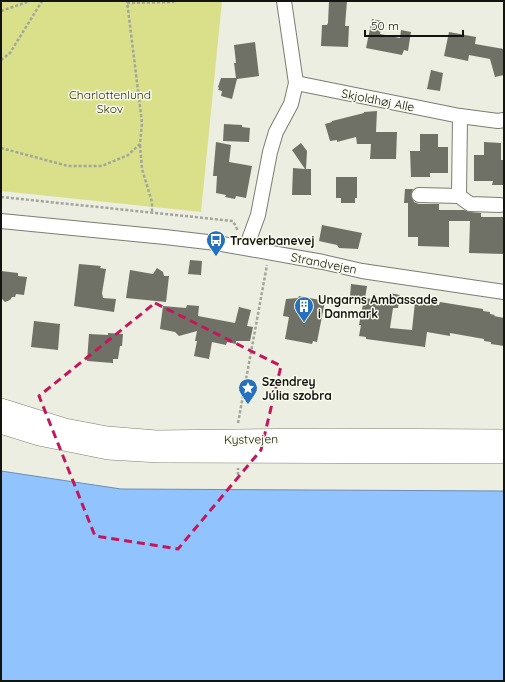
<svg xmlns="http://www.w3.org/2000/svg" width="505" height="682" font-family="Quicksand,sans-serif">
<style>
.green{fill:#dae08a}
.water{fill:#91c3fe;stroke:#6b8eb6}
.building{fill:#707166}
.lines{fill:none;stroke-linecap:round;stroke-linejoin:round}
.minor-casing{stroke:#7c7d72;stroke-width:16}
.secondary-casing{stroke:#7c7d72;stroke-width:20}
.path{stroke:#a3a59b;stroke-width:2.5;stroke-dasharray:3 2;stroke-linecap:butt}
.minor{stroke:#fff;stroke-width:14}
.secondary{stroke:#fff;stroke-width:19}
.marked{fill:none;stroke:#c2185b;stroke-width:3;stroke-dasharray:8 5;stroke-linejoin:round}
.labels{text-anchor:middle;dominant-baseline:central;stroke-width:3;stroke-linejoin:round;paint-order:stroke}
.park-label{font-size:12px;fill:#2e3004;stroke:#f9fbee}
.street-label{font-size:12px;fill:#13140f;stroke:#f9fbee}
.poi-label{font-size:12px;font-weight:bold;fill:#13140f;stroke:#f9fbee;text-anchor:start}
</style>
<rect width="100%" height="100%" fill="#eceee1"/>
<path class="green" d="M1,1H222L201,212L1,191Z"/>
<path class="water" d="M1,471L121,489L504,491V681H1Z"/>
<g class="building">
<path d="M329,1H347L345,26H349L348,47L321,46L322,25H327L328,23Z"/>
<path d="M372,19L382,21L380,34L400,38L401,30L411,32L408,51L404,50L402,55L366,48Z"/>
<path d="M449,32L476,37L475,44L504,49V75L495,77L490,59L469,55L468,61L444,56Z"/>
<path d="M255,42L259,76L237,79L232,99L221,96L222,91L218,90L219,88L218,87L221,78H236L234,63H236L234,45Z"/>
<path d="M431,70L443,73L440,91L427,89Z"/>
<path d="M377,111L376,132H397L396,159H370L371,144H357L356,137L337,142V140L330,141L325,124L332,122V121L364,113V112Z"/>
<path d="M224,124L242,125V127L250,128L249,142L223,141Z"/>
<path d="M420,134H438V147H448V173H430V177H411L410,151H420Z"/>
<path d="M216,142L231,145L229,162L252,166L246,198L236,196L235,199L225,197L226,195L216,193L217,176H213Z"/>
<path d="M484,142L501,143V160H504V185H492L493,181H474V155H484Z"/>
<path d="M301,143L307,151L306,169H311V195H292L293,168L305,169L292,150Z"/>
<path d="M336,177H357V198H355V203H341V198H336Z"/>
<path d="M405,189H413L411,195L414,202L419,204H439V210H464L470,212L481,213V217H504V254L469,253L470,221H449V247L418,246V237H408V203H404Z"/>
<path d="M322,225L362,233L358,249L339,248L337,245L319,241Z"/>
<path d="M190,260L202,261L201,275L188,274Z"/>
<path d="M79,264L101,266L100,268L106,269L102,293L103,298L116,299L114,312L74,306Z"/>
<path d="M157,268L163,272L164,276H169L166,302L126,298L130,270L153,274Z"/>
<path d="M1,271L18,273V276L27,277L24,295L16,294L15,297H12L10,300L5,302L1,298Z"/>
<path d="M351,284L367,286L365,298L388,301L389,293L400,295L398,308H393L390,328L412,330L415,302L439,305L440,302L483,309V311L490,312V314L495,315L494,316L504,318V346L491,344V342L484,341V339L450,333V336L427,332L425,347L366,339V337L359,336L361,325H359L364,299L350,297Z"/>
<path d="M299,296L325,301L317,342L313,341L312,344L285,339L289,317L283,316L286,299L298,298Z"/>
<path d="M187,305L199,306L198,316L235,323L239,307L251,310L247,326L253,327L250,341H236V344L227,342L226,345L212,342L209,359L194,356L197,341H195L197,331L179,336L175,332L160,329L163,306L186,308Z"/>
<path d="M34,321L60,324L58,350L31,347Z"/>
<path d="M108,333L123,334L122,346H120L118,359H113V363L87,361L89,334L108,335Z"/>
</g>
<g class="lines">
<defs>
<g id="minor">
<path d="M296,83L460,116L498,121L504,120"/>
<path d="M419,195L459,196L470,204L500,205"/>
<path d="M459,196L460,116"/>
<path d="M1,221L165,237L216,243L323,262L362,271L504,292"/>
<path d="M246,248L258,215L270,152L276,132L291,104L296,83L284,1"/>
</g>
<g id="secondary">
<path d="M1,408L65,428L107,436L156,440L327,438L504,439"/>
<path d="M1,424L39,436L108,450L160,453L504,454"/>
</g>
</defs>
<use href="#minor" class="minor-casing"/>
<use href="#secondary" class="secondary-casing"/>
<g class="path">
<path d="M127,3L173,2L174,1"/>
<path d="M1,11L30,1"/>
<path d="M1,60L10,53L42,1"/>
<path d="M140,145L142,169L152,202V213"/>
<path d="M1,148L68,166H102L128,155L140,144L142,123L127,1"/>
<path d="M1,197L233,221L238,231"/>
<path d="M238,423L267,265"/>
<path d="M238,475V468"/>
</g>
<use href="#minor" class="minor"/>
<use href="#secondary" class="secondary"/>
</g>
<path class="marked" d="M155,303L281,366L261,450L178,549L95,536L39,396Z"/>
<defs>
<symbol id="bus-pin" viewBox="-11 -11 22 30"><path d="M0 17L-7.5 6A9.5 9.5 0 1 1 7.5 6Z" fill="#2670c0" stroke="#f9fbee"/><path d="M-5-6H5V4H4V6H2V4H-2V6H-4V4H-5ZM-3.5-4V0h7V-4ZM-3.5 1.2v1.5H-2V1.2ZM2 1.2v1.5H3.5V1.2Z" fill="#fff"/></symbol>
<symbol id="building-pin" viewBox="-11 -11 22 30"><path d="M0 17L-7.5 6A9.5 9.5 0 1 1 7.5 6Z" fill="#2670c0" stroke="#f9fbee"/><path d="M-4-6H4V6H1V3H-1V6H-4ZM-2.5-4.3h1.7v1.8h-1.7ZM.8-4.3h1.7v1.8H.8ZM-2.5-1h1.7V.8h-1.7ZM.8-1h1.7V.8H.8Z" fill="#fff"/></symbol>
<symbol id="sight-pin" viewBox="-11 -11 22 30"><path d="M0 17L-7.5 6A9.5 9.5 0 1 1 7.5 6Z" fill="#2670c0" stroke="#f9fbee"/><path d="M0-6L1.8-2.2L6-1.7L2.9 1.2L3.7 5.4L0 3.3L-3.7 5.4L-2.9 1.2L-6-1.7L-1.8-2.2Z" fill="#fff"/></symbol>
</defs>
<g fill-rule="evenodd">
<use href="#bus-pin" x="205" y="229" width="22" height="30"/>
<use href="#building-pin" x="293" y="295" width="22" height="30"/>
<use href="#sight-pin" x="237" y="377" width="22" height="30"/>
</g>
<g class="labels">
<g class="park-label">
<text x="110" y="94">Charlottenlund<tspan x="110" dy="14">Skov</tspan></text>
</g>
<g class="street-label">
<text transform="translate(378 100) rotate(11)">Skjoldhøj Alle</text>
<text transform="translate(324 263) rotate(11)">Strandvejen</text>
<text transform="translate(251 439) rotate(-1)">Kystvejen</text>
</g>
<g class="poi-label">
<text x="230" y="240">Traverbanevej</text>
<text x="318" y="299">Ungarns Ambassade<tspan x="318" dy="14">i Danmark</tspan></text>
<text x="262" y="381">Szendrey<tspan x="262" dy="14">Júlia szobra</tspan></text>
</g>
</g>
<rect width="505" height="682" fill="none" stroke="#13140f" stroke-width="4"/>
<path d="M365 30v6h98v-6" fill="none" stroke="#13140f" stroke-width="2"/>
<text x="371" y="30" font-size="12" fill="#13140f" stroke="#f9fbee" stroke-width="3" paint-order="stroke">50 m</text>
</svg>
